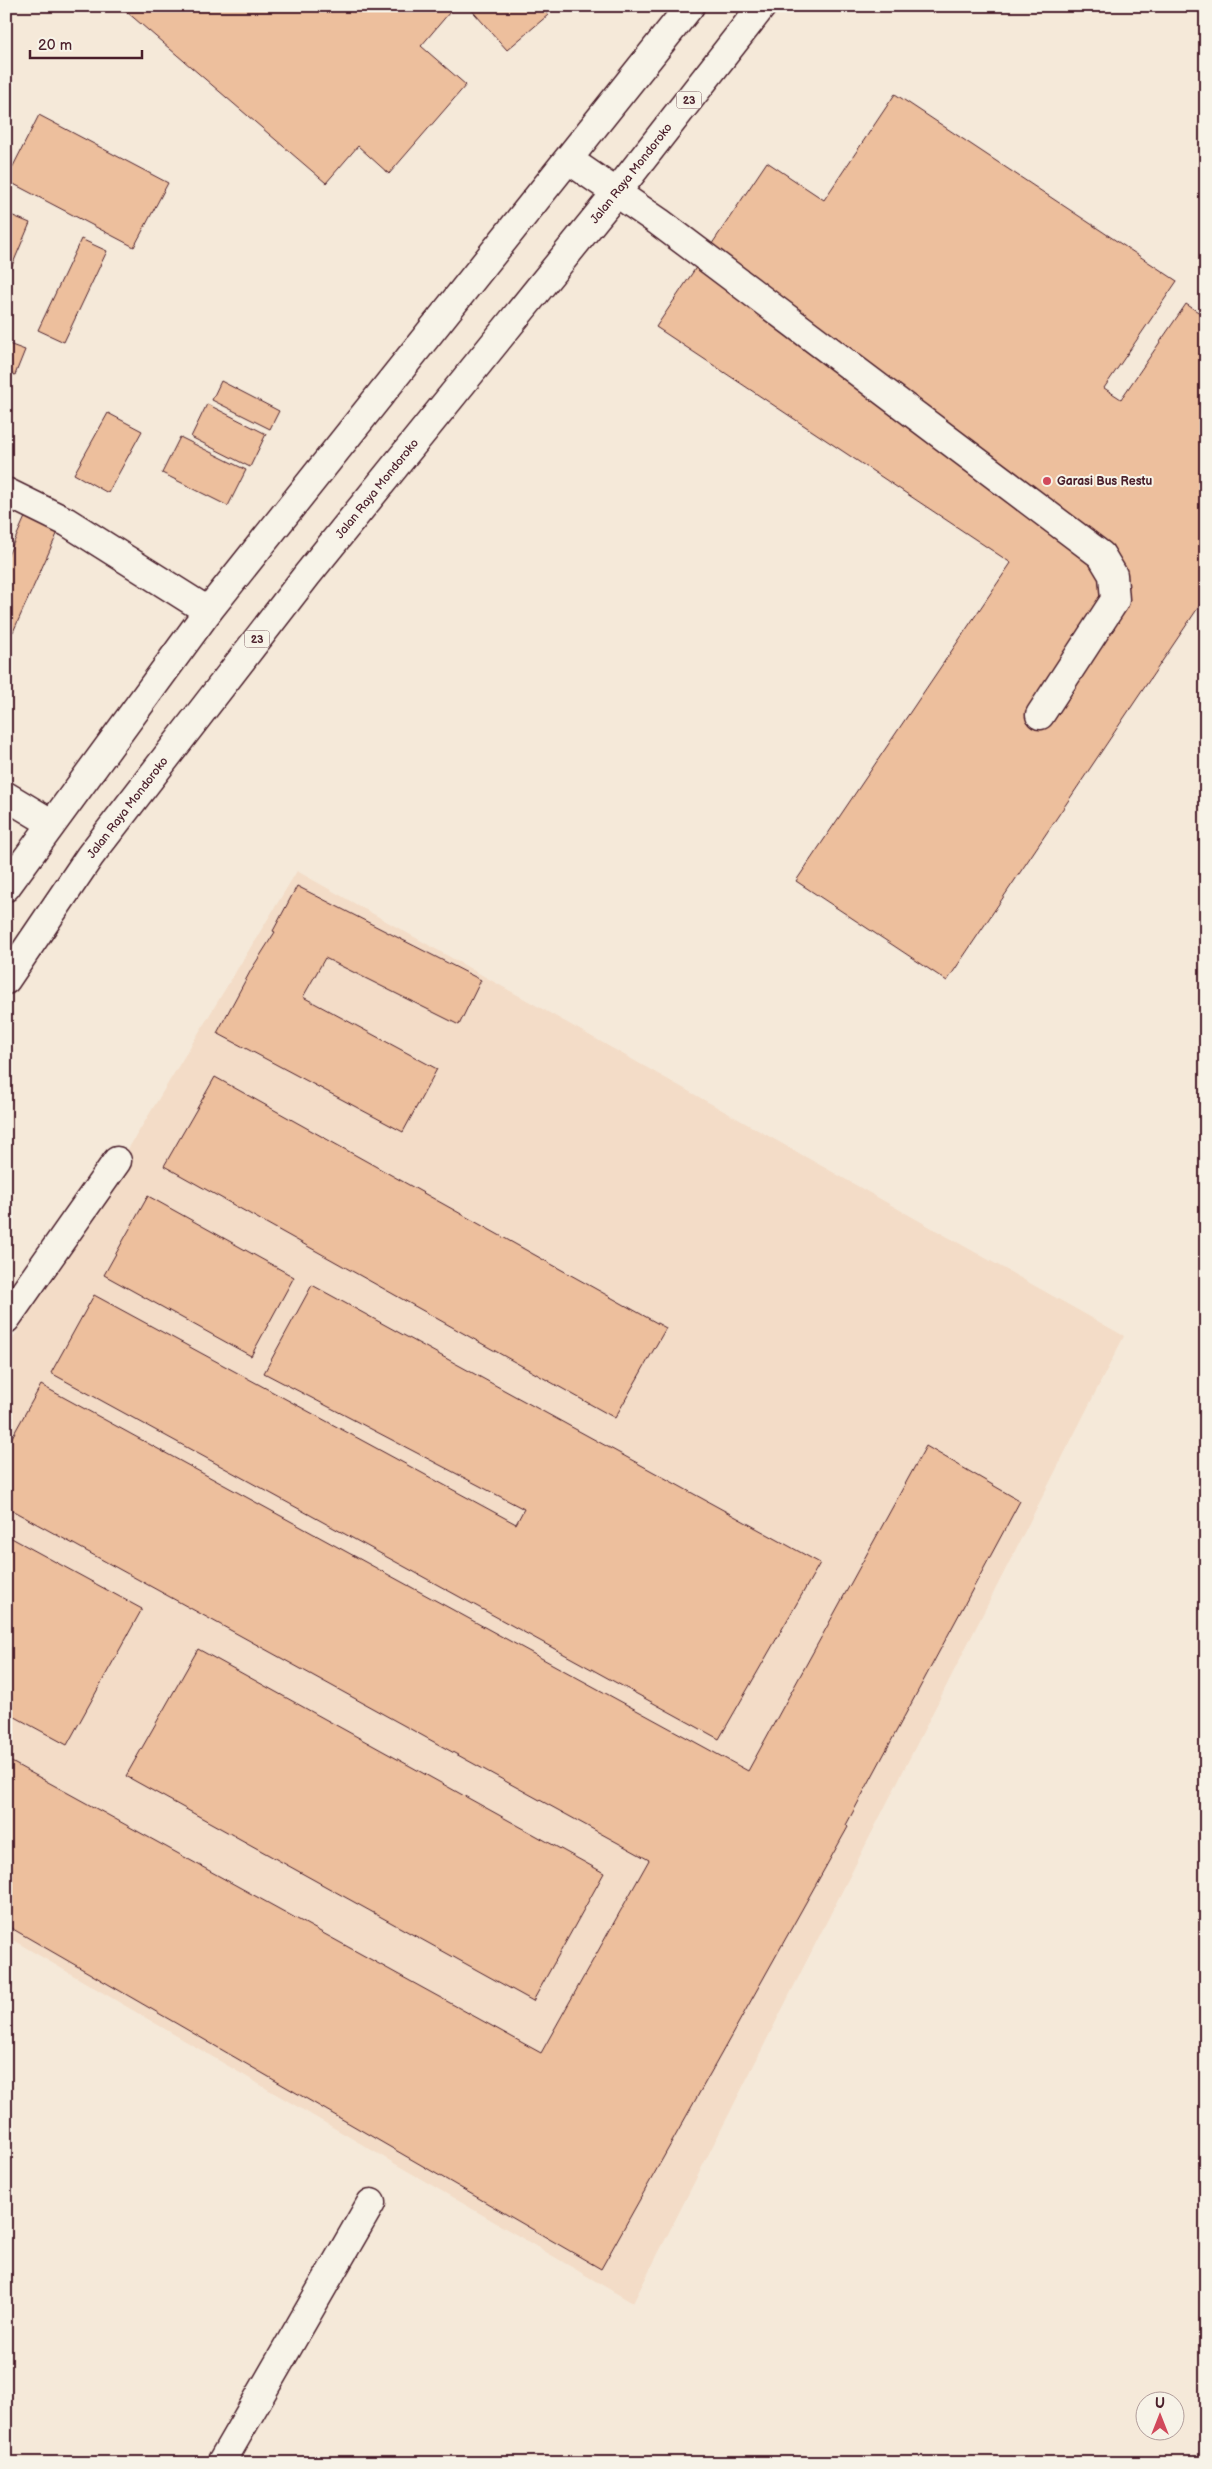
<svg xmlns="http://www.w3.org/2000/svg" width="1212" height="2469" font-family="'Balsamiq Sans',sans-serif">
<style>
.built{fill:#f3dcc7}
.building{fill:#edbf9d;stroke:#4a1f2b}
.lines{fill:none;stroke-linecap:round;stroke-linejoin:round}
.minor-casing{stroke:#4a1f2b;stroke-width:31}
.highway-casing{stroke:#4a1f2b;stroke-width:31}
.minor{stroke:#f7f3e8;stroke-width:28}
.highway{stroke:#f7f3e8;stroke-width:28}
.poi-dot{fill:#d1495b;stroke:#f7f3e8;stroke-width:2}
.labels{text-anchor:middle;dominant-baseline:central;stroke-width:4;stroke-linejoin:round;paint-order:stroke}
.shield{fill:#f7f3e8;stroke:#7e5f64;stroke-width:1}
.shield-label{font-size:11px;font-weight:bold;fill:#4a1f2b}
.street-label{font-size:12px;fill:#4a1f2b;stroke:#f7f3e8}
.poi-label{font-size:12px;font-weight:bold;fill:#4a1f2b;stroke:#f7f3e8;text-anchor:start}
</style>
<rect width="100%" height="100%" fill="#f5e9d9"/>
<filter id="ink" filterUnits="userSpaceOnUse"><feTurbulence type="fractalNoise" baseFrequency=".02" numOctaves="2"/><feDisplacementMap in="SourceGraphic" scale="10" xChannelSelector="R" yChannelSelector="G"/><feConvolveMatrix kernelMatrix="1 2 1 2 8 2 1 2 1" color-interpolation-filters="sRGB"/></filter>
<g filter="url(#ink)">
<path class="built" d="M297,871L1124,1336L633,2303L6,1936V1350Z"/>
<g class="building">
<path d="M120,6H455L421,46L466,85L389,174L358,146L326,183Z"/>
<path d="M468,6H541L548,15L507,50Z"/>
<path d="M895,94L1177,281L1104,388L1121,399L1186,304L1206,317V596L947,981L796,881L1011,563L656,327L767,162L824,200Z"/>
<path d="M39,115L168,183L134,247L6,180Z"/>
<path d="M6,213L30,223L6,280Z"/>
<path d="M81,239L107,251L64,342L38,330Z"/>
<path d="M6,343L25,350L15,375L6,371Z"/>
<path d="M221,381L279,411L270,429L212,400Z"/>
<path d="M207,404L266,434L250,467L191,437Z"/>
<path d="M108,413L142,431L108,493L74,474Z"/>
<path d="M180,437L246,470L228,506L162,473Z"/>
<path d="M25,517L58,532L13,632L6,629V560Z"/>
<path d="M297,886L481,980L459,1025L325,958L303,997L437,1069L403,1132L217,1033L251,970L275,932L273,931Z"/>
<path d="M215,1077L666,1328L615,1418L164,1166Z"/>
<path d="M148,1196L294,1277L251,1356L104,1275Z"/>
<path d="M312,1285L820,1563L719,1739L51,1373L94,1295L516,1524L524,1509L264,1373Z"/>
<path d="M41,1385L748,1771L926,1446L1020,1501L846,1825L848,1827L601,2269L6,1925V1759L541,2053L649,1860L6,1507V1448Z"/>
<path d="M6,1535L142,1609L67,1745L6,1712Z"/>
<path d="M198,1649L604,1873L533,2001L126,1776Z"/>
</g>
<g class="lines">
<defs>
<g id="minor">
<path d="M569,160L659,222L1101,555L1113,575L1115,600L1040,715"/>
<path d="M6,492L67,522L208,611"/>
<path d="M6,796L51,823"/>
<path d="M6,1319L117,1161"/>
<path d="M221,2463L371,2203"/>
</g>
<g id="highway">
<path d="M6,887L208,611L690,6"/>
<path id="s1" d="M6,980L90,856L307,575L616,193L762,6"/>
</g>
</defs>
<use href="#minor" class="minor-casing"/>
<use href="#highway" class="highway-casing"/>
<use href="#minor" class="minor"/>
<use href="#highway" class="highway"/>
</g>
</g>
<circle class="poi-dot" cx="1047" cy="481" r="5"/>
<g class="labels">
<g class="shield">
<rect x="676.5" y="91.5" width="25" height="17" rx="4"/>
<rect x="244.5" y="630.5" width="25" height="17" rx="4"/>
</g>
<g class="shield-label">
<text x="689" y="100">23</text>
<text x="257" y="639">23</text>
</g>
<g class="street-label">
<text stroke="none"><textPath href="#s1" startOffset="1021">Jalan Raya Mondoroko</textPath></text>
<text stroke="none"><textPath href="#s1" startOffset="616">Jalan Raya Mondoroko</textPath></text>
<text stroke="none"><textPath href="#s1" startOffset="211">Jalan Raya Mondoroko</textPath></text>
</g>
<g class="poi-label">
<text x="1057" y="481">Garasi Bus Restu</text>
</g>
</g>
<rect width="1212" height="2469" fill="none" stroke="#f7f3e8" stroke-width="25"/>
<rect x="12" y="12" width="1187" height="2444" fill="none" stroke="#4a1f2b" stroke-width="2" filter="url(#ink)"/>
<g transform="translate(1160 2416)"><circle r="24" fill="#f7f3e8" stroke="#b29e9c"/>
<path d="M0-4L9 19L0 12L-9 19Z" fill="#d1495b"/>
<text y="-8" font-size="14" font-weight="bold" text-anchor="middle" fill="#4a1f2b">U</text>
</g>
<path d="M30 50v8h112v-8" fill="none" stroke="#4a1f2b" stroke-width="2.5"/>
<text x="38" y="50" font-size="15" fill="#4a1f2b" stroke="#f7f3e8" stroke-width="4" paint-order="stroke">20 m</text>
</svg>
